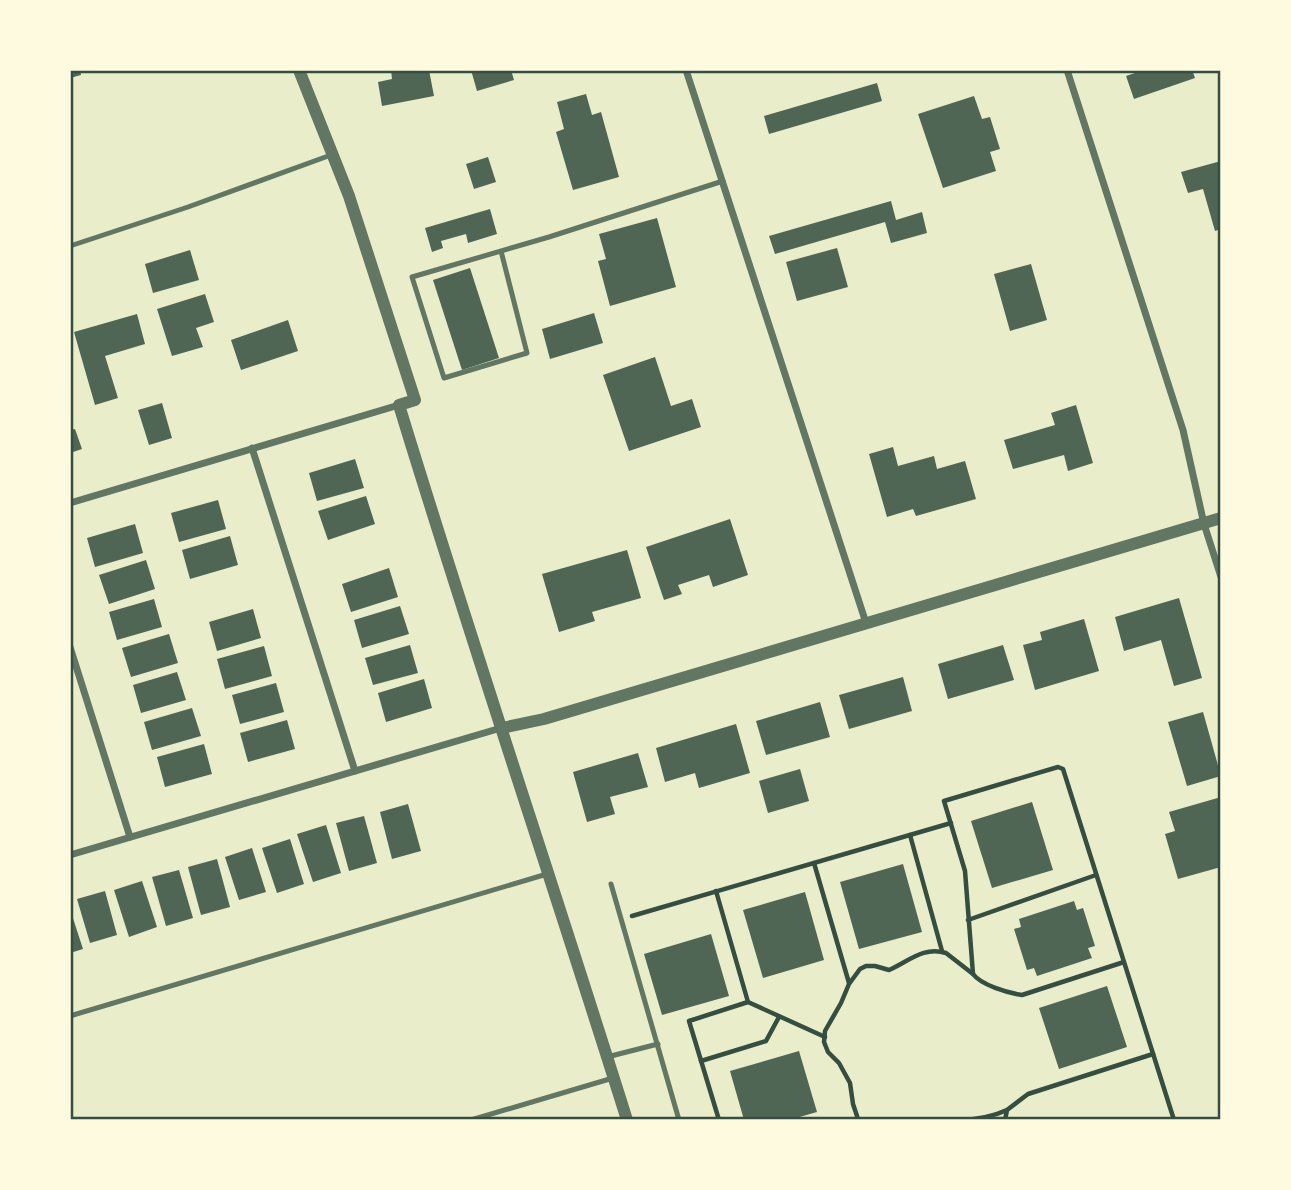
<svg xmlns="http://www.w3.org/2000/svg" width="1291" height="1190" font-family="Commissioner,sans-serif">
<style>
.building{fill:#4f6655}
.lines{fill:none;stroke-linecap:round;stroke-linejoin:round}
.path{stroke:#344e41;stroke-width:4.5}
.service{stroke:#617663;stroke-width:5}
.minor{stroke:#617663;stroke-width:7}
.tertiary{stroke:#617663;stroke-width:12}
.neatline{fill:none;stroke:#344e41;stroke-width:2.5}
</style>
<rect width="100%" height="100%" fill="#e9edc9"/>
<g class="building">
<path d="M70,70H80L81,75L70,78Z"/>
<path d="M391,70H429L434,96L382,106L378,82L392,79Z"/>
<path d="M471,70H511L514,80L477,91Z"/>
<path d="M1144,70H1192L1195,78L1134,99L1126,76Z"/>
<path d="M877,83L882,101L769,134L764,116Z"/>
<path d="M586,94L592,115L601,112L619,177L573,190L556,132L564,129L557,102Z"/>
<path d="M974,96L982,119L990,117L1000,149L990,152L996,171L943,188L918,114Z"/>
<path d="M488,157L496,182L474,189L466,164Z"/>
<path d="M1221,161V229L1215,231L1203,189L1188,193L1181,172Z"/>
<path d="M891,201L896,220L922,212L927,233L891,243L885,222L775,254L769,236Z"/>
<path d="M490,209L497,234L468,243L466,234L441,241L443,248L432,252L425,228Z"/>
<path d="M657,218L676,287L610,306L598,261L606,259L599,234Z"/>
<path d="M837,248L848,287L797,301L786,262Z"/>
<path d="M190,250L199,280L153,293L145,264Z"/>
<path d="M1031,264L1047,320L1010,331L994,274Z"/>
<path d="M470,268L499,358L462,370L433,280Z"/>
<path d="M205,294L214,322L196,328L203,347L172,356L157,309Z"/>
<path d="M594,313L603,343L550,359L542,329Z"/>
<path d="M137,314L145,344L105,356L118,398L95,405L74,332Z"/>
<path d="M288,320L298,351L241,370L231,340Z"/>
<path d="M655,357L671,406L692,399L701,427L629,451L603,375Z"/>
<path d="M162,403L172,438L149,445L138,410Z"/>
<path d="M1076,405L1093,463L1068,471L1064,455L1013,469L1004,440L1055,425L1051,413Z"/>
<path d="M75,429L82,449L70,453V430Z"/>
<path d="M893,447L898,466L934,456L937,469L965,461L976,499L916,516L913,509L887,517L869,454Z"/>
<path d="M355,459L364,488L317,501L309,473Z"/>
<path d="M366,496L375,524L328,540L318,511Z"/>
<path d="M218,500L226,529L179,542L171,513Z"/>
<path d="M730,519L748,575L713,587L709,575L678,585L682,594L664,600L646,547Z"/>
<path d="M135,524L143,553L95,567L87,538Z"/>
<path d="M230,536L238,565L190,579L182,550Z"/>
<path d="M627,550L641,598L592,612L595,621L559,632L542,574Z"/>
<path d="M146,560L155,589L109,604L99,575Z"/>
<path d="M389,568L398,597L351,612L342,584Z"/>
<path d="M1179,598L1202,678L1174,686L1161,640L1124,651L1115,617Z"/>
<path d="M154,599L162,627L117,640L109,612Z"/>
<path d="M400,606L409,634L362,648L354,620Z"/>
<path d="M253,609L261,638L217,651L209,622Z"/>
<path d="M1084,619L1099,671L1035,690L1023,645L1042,640L1040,632Z"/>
<path d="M169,634L178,663L131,677L122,648Z"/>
<path d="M410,645L418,673L373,685L365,658Z"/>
<path d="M1003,645L1014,680L948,699L938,664Z"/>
<path d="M264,646L272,676L225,689L217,659Z"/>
<path d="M177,672L186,700L141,713L133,685Z"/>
<path d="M903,677L912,711L849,729L839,695Z"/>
<path d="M424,679L432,708L386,722L378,693Z"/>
<path d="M276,683L284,712L240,724L232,695Z"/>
<path d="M820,702L830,737L766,755L756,721Z"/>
<path d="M192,708L201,736L152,750L144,722Z"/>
<path d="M1203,712L1221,776L1187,786L1168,722Z"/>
<path d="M287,720L295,749L248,762L240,733Z"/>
<path d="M736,724L750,773L699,788L695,773L665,782L656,748Z"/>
<path d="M204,744L212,774L165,787L157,757Z"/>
<path d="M638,753L648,787L610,797L615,814L587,822L573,772Z"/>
<path d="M800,769L809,801L768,813L759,781Z"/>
<path d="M1221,797V867L1178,879L1165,834L1175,831L1169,812Z"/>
<path d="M1032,802L1053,870L992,888L971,821Z"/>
<path d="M408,804L421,851L392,859L380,812Z"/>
<path d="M364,816L377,863L349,871L336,823Z"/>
<path d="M326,825L341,873L313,882L297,834Z"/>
<path d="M290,839L304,884L277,893L262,848Z"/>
<path d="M252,848L266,892L239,900L225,857Z"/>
<path d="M217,859L230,907L201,915L188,867Z"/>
<path d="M903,864L922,932L859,949L840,882Z"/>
<path d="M179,870L193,918L166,926L152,877Z"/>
<path d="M142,881L157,927L129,937L114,890Z"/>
<path d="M105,891L117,935L90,943L77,899Z"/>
<path d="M805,892L824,960L763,978L743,910Z"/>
<path d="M1074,901L1077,910L1083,908L1095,946L1088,948L1092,958L1037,976L1034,968L1027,970L1014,929L1021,927L1019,919Z"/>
<path d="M70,909L83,949L70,953Z"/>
<path d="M711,934L729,996L662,1015L644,954Z"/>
<path d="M1107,986L1127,1047L1059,1069L1039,1008Z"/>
<path d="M799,1051L817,1112L789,1120H744L730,1071Z"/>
</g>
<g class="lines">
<g class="path">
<path d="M910,835L942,951"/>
<path d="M814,863L849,983"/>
<path d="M716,891L748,1002L825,1037"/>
<path d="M632,916L951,823"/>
<path d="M968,920L1096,875"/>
<path d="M1124,962L1022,995C1008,993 981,985 973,974L965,871L944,801L1058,767L1063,769L1174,1120"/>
<path d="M701,1061L766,1041L779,1017"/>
<path d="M858,1119L853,1104L850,1083L839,1063L828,1052L824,1042L825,1031L841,1003L849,984L860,969L866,966H875L889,970C909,961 924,946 946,953L973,974"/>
<path d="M719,1120L689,1021L748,1002"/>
<path d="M962,1120C978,1119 992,1117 1007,1110"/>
<path d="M1005,1120L1007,1110L1028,1094L1153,1054"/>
</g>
<g class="service">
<path d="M70,246L188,207L331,155"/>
<path d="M501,251L527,353L444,378L412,277L549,237L723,181"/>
<path d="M611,884L679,1120"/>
<path d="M70,1016L547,874"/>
<path d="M607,1057L658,1044"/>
<path d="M471,1120L613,1078"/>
</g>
<g class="minor">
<path d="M686,70L866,623"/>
<path d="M1067,70L1183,430L1204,524L1221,577"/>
<path d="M252,448L355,771"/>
<path d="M70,503L399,405"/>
<path d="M70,647L130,837"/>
<path d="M70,855L501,728"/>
</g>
<g class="tertiary">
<path d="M299,70L349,196L415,400L399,405C472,644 552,881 627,1120"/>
<path d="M502,728L544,719L1221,518"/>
</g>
</g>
<rect width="1291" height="1190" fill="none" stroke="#fefae0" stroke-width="144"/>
<rect x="72" y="72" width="1147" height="1046" class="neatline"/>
</svg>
